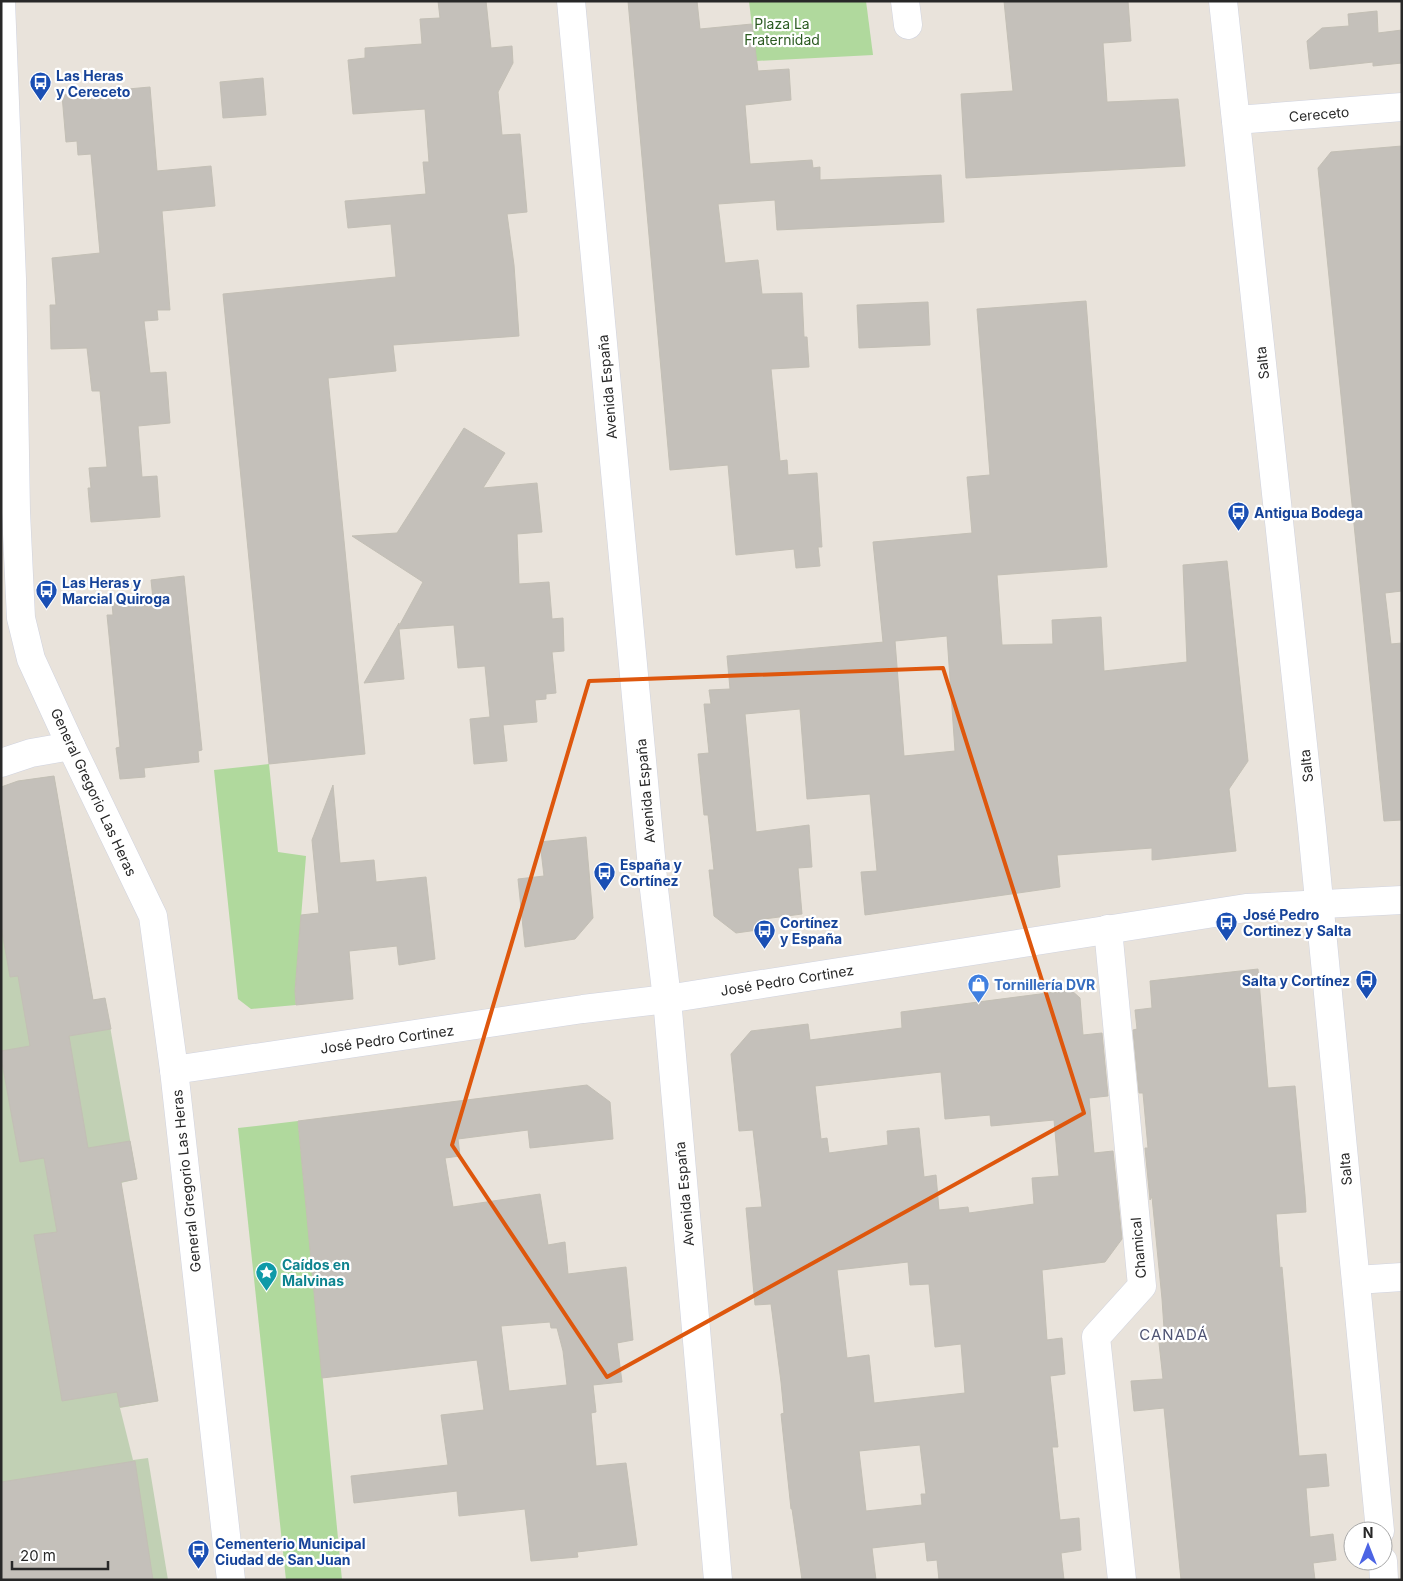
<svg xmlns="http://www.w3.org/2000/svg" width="1403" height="1581" font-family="Inter,sans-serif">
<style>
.green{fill:#b0d99d}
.cemetery{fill:#c1d0b4}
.building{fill:#c4c0ba;stroke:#c3bfb5;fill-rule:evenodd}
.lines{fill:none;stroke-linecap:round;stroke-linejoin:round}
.street-casing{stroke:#d0d3df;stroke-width:29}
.secondary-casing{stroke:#d0d3df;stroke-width:29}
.street{stroke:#fff;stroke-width:28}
.secondary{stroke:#fff;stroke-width:28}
.marked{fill:none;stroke:#de570d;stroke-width:4;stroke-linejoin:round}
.labels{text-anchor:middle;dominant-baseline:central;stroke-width:4.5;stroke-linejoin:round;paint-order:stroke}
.park-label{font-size:14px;fill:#2b5b21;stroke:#fff}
.transit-label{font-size:14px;font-weight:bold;fill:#164399;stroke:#fff;text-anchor:start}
.street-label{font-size:14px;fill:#282828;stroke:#fff}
.shop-label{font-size:14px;font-weight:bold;fill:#366cbe;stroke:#fff;text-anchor:start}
.culture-label{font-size:14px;font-weight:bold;fill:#0d838f;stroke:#fff;text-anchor:start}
.neighbourhood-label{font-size:15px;letter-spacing:1px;fill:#4e5373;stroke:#fff}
</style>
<rect width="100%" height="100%" fill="#e9e3db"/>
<g class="green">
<path d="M749,1H866L873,55L756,61Z"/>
<path d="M269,764L278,852L306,856L295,992L296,1005L251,1009L238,999L214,770Z"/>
<path d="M298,1121L342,1580H286L238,1128Z"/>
</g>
<path class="cemetery" d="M54,776L93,1000L105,998L137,1179L121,1183L158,1401L120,1408L133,1460L148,1458L168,1580H1V787L18,781Z"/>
<g class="building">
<path d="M438,1H486L491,48L512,46L513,63L498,92L502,135L520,134L527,212L507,214L514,265L519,336L393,345L396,371L328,378L365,754L269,764L223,294L396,277L391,224L348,228L345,201L426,194L423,162H429L425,109L353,114L348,60L365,58V48L422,44L420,19L440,18Z"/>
<path d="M628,1H697L700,29L752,24L758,71L789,69L791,100L745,105L750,164L812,160L813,168L820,167V180L941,175L944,222L777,230L775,200L718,204L725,263L758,260L762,294L802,293L804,337H807L809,367L771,369L780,461L787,460L788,475L817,473L822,547H818L820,566L796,568L794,549L736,555L728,465L670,470Z"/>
<path d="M1004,1H1128L1131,41L1103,43L1107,102L1178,99L1185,166L966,178L961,94L1013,91Z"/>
<path d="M1377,11L1378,33L1402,30V63L1373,66V62L1310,69L1307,41L1322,28L1349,26L1348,14Z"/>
<path d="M263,78L266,115L223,118L220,82Z"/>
<path d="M150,87L157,171L211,166L215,206L162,211L170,310H157L158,320L144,321L150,373L166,372L170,423L138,426L142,477L157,476L160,517L91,522L88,488H91L89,468L107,467L100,391H92L87,348L51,349L50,305H56L52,258L100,253L91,154L78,155L77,141L66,142L62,95Z"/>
<path d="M1402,146V591L1385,593L1391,644L1402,643V820L1384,821L1318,168L1331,152Z"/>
<path d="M1086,301L1107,567L997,575L1002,645L1053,644L1052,620L1101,617L1104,671L1187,662L1183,565L1227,561L1248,761L1229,789L1236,851L1152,860V848L1057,855L1060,887L865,915L861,872L877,871L870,794L807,799L800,709L745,714L756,832L809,825L812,867L798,868L802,914L764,919L765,929L736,933L714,916L709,870H714L708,815H704L698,754L709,753L704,704H711L709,690L730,689L727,656L884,642H883L873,542L972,533L967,477L990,475L977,309ZM947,636L955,751L904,756L895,641Z"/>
<path d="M928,302L930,345L859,348L857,305Z"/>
<path d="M464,428L505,453L483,488L537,483L542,532L517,534L519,584L549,582L552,619L563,618L564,651L552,652L556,693L546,694V699L535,700L537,722L503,725L507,761L474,764L470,719L490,717L485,666L458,668L454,625L399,629L404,679L364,683L399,623V626L423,582L352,536L397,533Z"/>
<path d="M184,576L202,750L198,751L199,762L144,768L145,777L120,779L116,748L120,747L107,615H113L112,603L153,599L151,580Z"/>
<path d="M54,776L93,1000L105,998L111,1029L69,1036L88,1148L130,1141L137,1179L121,1182L158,1401L120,1407L117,1392L62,1401L34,1235L57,1232L44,1158L20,1162L1,1057V1051L30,1046L18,976L10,977L1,926V787L18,781Z"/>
<path d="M333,785L340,863L374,860L376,882L426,877L435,959L399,965L397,946L349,951L353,999L296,1005L295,991L301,915L319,913L312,840Z"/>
<path d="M586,837L593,918L575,939L525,947L518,879L544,876L540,842Z"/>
<path d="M1258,969L1268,1088L1295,1086L1305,1195L1306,1212L1276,1214L1280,1268L1282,1267L1299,1456L1326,1454L1329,1486L1306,1488L1310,1537L1333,1534L1336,1560L1313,1563L1315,1580H1181L1164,1408L1134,1411L1131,1381L1163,1379L1159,1343H1165L1162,1299L1152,1197L1150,1200L1145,1148H1148L1143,1093H1139L1133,1030L1137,1029L1135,1010L1152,1008L1150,981Z"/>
<path d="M1071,990L1080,998L1083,1035L1102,1033L1108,1096L1089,1098L1094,1153L1113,1151L1122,1239L1105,1262L1042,1270L1047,1340L1062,1338L1065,1374L1050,1376L1058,1447H1052L1060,1520L1079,1518L1081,1550L1061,1553L1064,1580H939L937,1560L927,1561L925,1542L872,1548L876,1580H802L792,1509H791L781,1414L784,1413L781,1382L771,1304L755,1305L746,1208L762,1207L753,1130L739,1131L731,1054L751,1031L808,1024L810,1040L902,1028L901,1012ZM941,1072L945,1119L990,1115L991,1126L1054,1120L1059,1176L1032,1178L1034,1204L969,1213L968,1207L939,1210L936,1175L924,1177L919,1128L887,1131L888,1145L829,1153L827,1138L821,1139L815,1086ZM908,1262L910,1285L929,1284L935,1347L961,1344L965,1393L874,1403L869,1355L847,1358L837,1270ZM920,1445L926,1494H921L922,1505L866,1511L859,1451Z"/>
<path d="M587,1085L610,1102L613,1139L530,1148L528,1130L458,1139L460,1156L445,1158L453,1207L540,1194L548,1245L565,1242L568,1274L626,1267L633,1340L617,1343L622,1382L593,1385L596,1412L591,1413L596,1466L626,1463L637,1545L577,1552L578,1557L531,1561L525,1509L459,1516L457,1491L354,1503L351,1476L448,1465L441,1415L484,1410L477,1360L322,1378L298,1121ZM550,1322L551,1328H557L563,1351L567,1385L509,1391L501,1326Z"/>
<path d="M135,1461L153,1580H1V1482Z"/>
</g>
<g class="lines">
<defs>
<g id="street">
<path d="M905,1L908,25"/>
<path d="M1,2L12,279L16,512L21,618L31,659L71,746L153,916L174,1070L231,1580"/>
<path d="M1236,120L1402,107"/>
<path d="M1,763L31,753L71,746"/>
<path d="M1108,929L1142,1286L1096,1337L1122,1580"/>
<path d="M174,1070L583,1009L667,999L1246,908L1402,900"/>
<path d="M1356,1280L1402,1277"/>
</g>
<g id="secondary">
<path d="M571,1L654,889L667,999L718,1580"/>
<path d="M1223,1L1312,828L1380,1531"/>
<path d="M1383,1561L1384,1580"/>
</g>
</defs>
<use href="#street" class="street-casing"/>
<use href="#secondary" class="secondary-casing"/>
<use href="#street" class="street"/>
<use href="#secondary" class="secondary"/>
</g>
<path class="marked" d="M943,668L1084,1113L607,1377L452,1145L589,681Z"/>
<defs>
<symbol id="bus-pin" viewBox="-11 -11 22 30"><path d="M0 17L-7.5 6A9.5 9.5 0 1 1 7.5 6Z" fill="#1a4fb4" stroke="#fff"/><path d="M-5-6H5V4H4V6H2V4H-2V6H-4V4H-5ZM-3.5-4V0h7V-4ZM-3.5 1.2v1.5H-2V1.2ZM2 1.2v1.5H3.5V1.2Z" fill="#fff"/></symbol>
<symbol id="shop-pin" viewBox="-11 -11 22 30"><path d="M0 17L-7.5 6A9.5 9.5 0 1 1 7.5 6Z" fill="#3f7fe0" stroke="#fff"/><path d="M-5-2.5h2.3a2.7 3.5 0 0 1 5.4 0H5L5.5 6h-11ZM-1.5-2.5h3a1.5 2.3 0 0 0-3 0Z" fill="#fff"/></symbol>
<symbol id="sight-pin" viewBox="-11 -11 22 30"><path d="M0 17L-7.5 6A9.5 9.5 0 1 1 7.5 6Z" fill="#0f9aa8" stroke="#fff"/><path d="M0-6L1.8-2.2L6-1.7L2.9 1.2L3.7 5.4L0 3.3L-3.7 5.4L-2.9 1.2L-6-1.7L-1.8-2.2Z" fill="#fff"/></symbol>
</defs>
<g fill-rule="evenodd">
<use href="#bus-pin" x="28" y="70" width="25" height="34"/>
<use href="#bus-pin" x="1226" y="500" width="25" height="34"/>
<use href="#bus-pin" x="34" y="578" width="25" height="34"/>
<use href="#bus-pin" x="592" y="860" width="25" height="34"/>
<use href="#bus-pin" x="1214" y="910" width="25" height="34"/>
<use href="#bus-pin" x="752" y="918" width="25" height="34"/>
<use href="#bus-pin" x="1354" y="968" width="25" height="34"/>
<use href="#shop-pin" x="966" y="972" width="25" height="34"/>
<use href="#sight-pin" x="254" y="1260" width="25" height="34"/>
<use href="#bus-pin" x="186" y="1538" width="25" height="34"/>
</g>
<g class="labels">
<g class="park-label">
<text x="782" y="23">Plaza La<tspan x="782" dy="16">Fraternidad</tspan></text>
</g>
<g class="transit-label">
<text x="56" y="75">Las Heras<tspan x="56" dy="16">y Cereceto</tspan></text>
<text x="1254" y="512">Antigua Bodega</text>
<text x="62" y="582">Las Heras y<tspan x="62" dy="16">Marcial Quiroga</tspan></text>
<text x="620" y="864">España y<tspan x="620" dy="16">Cortínez</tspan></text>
<text x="1243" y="914">José Pedro<tspan x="1243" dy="16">Cortinez y Salta</tspan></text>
<text x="780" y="922">Cortínez<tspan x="780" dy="16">y España</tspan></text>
<text x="1350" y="980" text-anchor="end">Salta y Cortínez</text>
<text x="215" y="1543">Cementerio Municipal<tspan x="215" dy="16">Ciudad de San Juan</tspan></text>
</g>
<g class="street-label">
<text transform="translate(1319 114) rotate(-5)">Cereceto</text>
<text transform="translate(1262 363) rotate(-96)">Salta</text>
<text transform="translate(607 387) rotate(-95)">Avenida España</text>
<text transform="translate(1306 766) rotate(-96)">Salta</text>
<text transform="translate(645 791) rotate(-95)">Avenida España</text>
<text transform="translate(94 792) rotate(65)">General Gregorio Las Heras</text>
<text transform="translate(787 980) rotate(-9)">José Pedro Cortinez</text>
<text transform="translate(387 1039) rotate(-8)">José Pedro Cortinez</text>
<text transform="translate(1345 1169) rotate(-95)">Salta</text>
<text transform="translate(186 1181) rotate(-96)">General Gregorio Las Heras</text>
<text transform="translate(684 1194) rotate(-95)">Avenida España</text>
<text transform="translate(1138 1248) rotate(-95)">Chamical</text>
</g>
<g class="shop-label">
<text x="994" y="984">Tornillería DVR</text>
</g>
<g class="culture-label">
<text x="282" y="1264">Caídos en<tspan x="282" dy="16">Malvinas</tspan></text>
</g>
<g class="neighbourhood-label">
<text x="1174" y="1334">CANADÁ</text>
</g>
</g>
<rect width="1403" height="1581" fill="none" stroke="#282828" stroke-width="5"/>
<g transform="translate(1368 1546)"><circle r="24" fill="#ffffff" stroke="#a9a9a9"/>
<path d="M0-4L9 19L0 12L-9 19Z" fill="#4c64e4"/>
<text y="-8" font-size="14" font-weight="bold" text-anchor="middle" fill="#282828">N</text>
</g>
<path d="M12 1561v8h96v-8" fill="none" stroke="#282828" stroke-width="2.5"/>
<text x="20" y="1561" font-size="15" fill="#282828" stroke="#ffffff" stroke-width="4" paint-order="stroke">20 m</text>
</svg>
